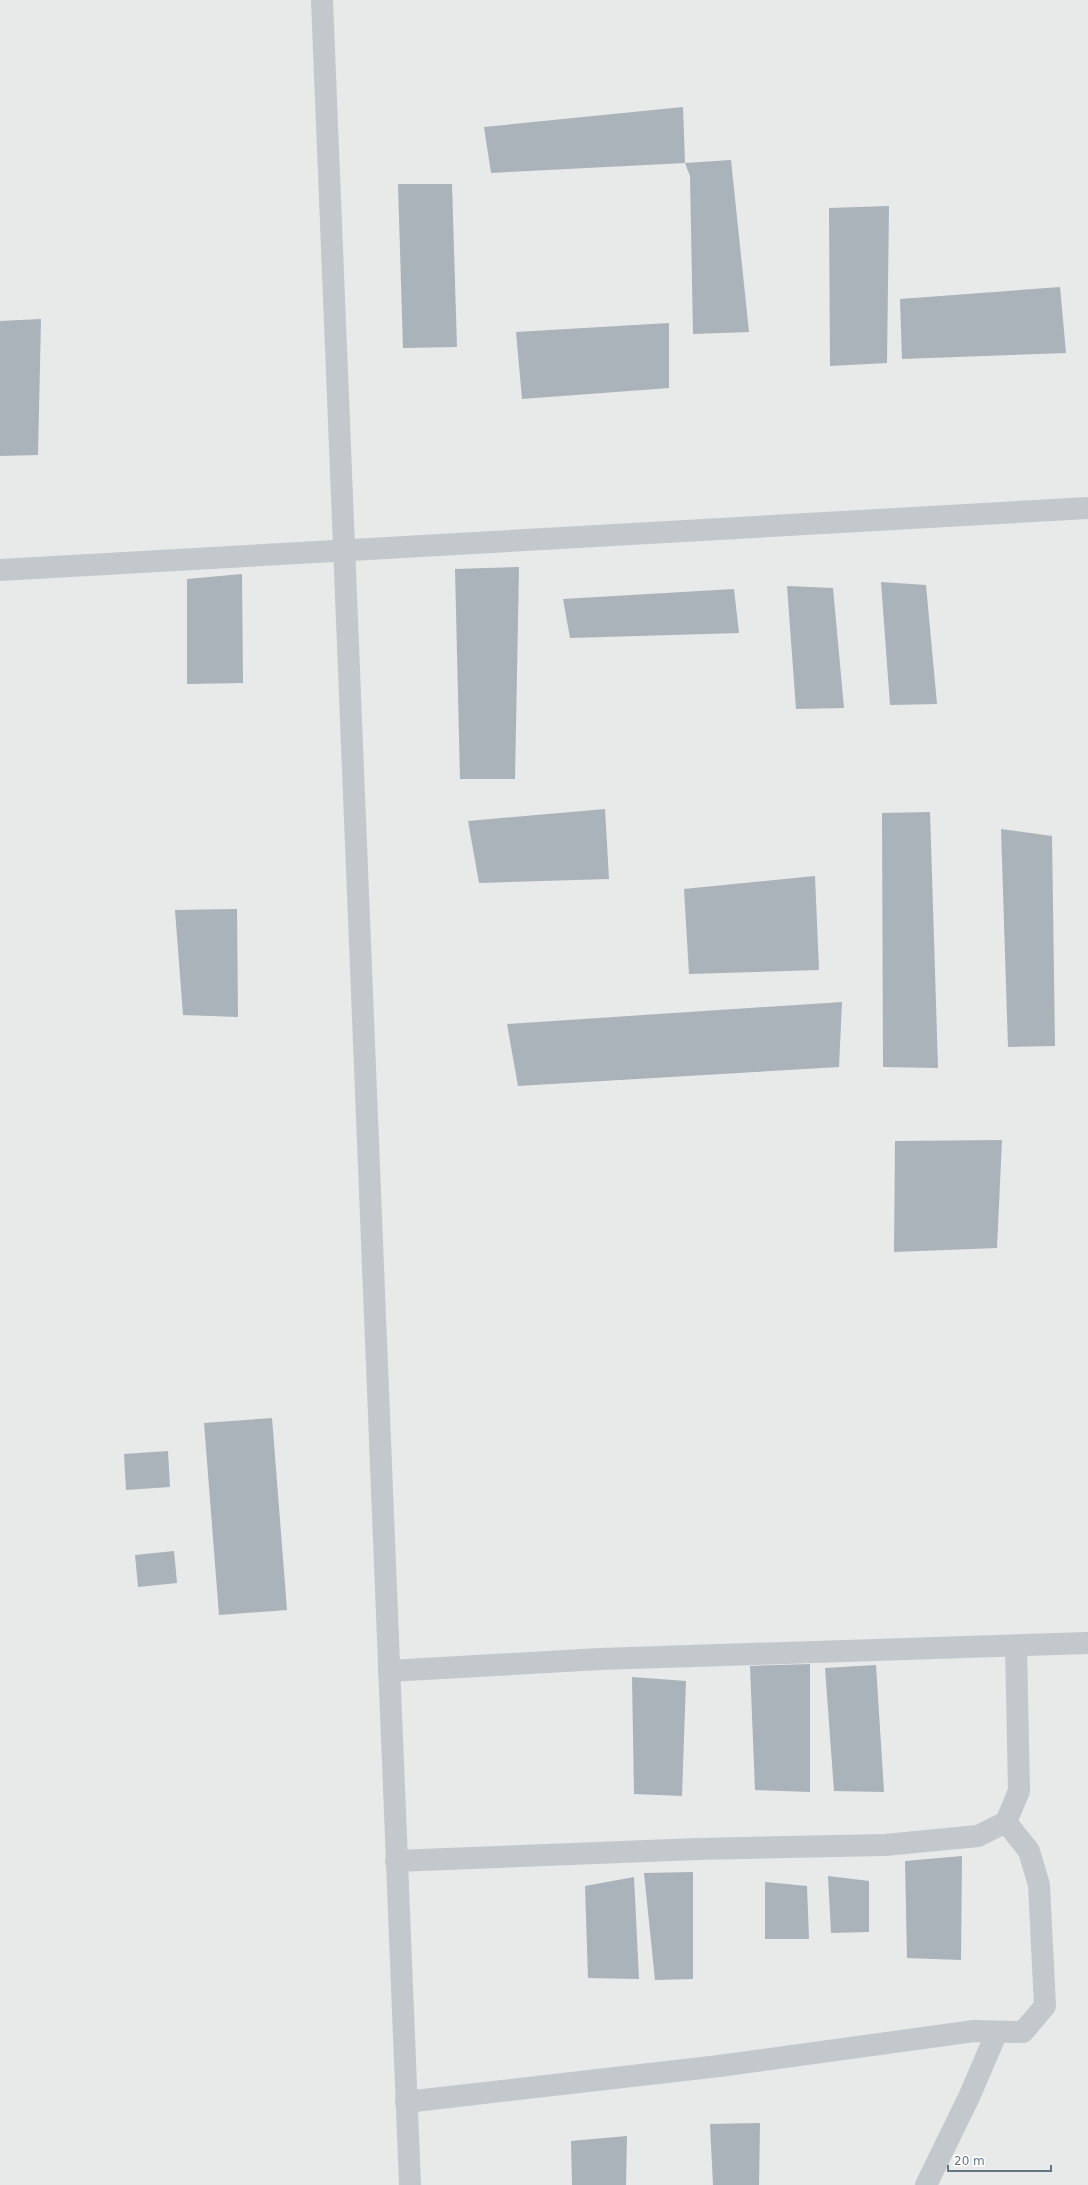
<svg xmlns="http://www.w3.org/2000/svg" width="1088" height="2185" font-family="'DejaVu Sans',sans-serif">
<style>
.built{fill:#e8e9e9}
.building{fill:#aab3b9}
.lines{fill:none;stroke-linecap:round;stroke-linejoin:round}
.minor{stroke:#c3c8cc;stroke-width:22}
</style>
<rect width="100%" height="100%" fill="#fafaf8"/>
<rect class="built" x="0" y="0" width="1088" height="2185"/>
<g class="building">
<path d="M683,107L685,163L491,173L484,127Z"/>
<path d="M731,160L749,332L693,334L690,176L685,163Z"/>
<path d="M398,184H452L457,347L403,348Z"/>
<path d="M889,206L887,363L830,366L829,208Z"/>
<path d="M1060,287L1066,353L902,359L900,299Z"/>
<path d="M41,319L38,455L0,456V321Z"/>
<path d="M669,323V388L522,399L516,332Z"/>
<path d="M519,567L515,779H460L455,569Z"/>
<path d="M242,574L243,683L187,684V579Z"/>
<path d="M881,582L926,585L937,704L890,705Z"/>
<path d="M787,586L833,588L844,708L796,709Z"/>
<path d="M734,589L739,633L570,638L563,599Z"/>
<path d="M605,809L609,879L479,883L468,821Z"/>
<path d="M930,812L938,1068L883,1067L882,813Z"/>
<path d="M1001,829L1052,836L1055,1046L1008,1047Z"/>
<path d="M815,876L819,970L689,974L684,889Z"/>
<path d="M237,909L238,1017L183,1015L175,910Z"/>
<path d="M842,1002L839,1067L518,1086L507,1024Z"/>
<path d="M1002,1140L997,1248L894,1252L895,1141Z"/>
<path d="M272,1418L287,1610L219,1615L204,1423Z"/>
<path d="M168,1451L170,1487L126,1490L124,1454Z"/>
<path d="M174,1551L177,1583L138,1587L135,1555Z"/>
<path d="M810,1664V1792L755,1790L750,1666Z"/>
<path d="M876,1665L884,1792L834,1791L825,1668Z"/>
<path d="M632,1677L686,1681L682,1796L634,1794Z"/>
<path d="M962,1856L961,1960L907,1958L905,1861Z"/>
<path d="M693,1872V1979L655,1980L644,1873Z"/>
<path d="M828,1876L869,1881V1932L831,1933Z"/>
<path d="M634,1877L639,1979L588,1978L585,1886Z"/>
<path d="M765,1882L807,1886L809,1939H765Z"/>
<path d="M760,2123L759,2185H713L710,2124Z"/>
<path d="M627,2136L626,2185H572L571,2141Z"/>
</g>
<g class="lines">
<g class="minor">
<path d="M322,0L410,2185"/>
<path d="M0,570L1088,508"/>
<path d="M389,1671L600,1659L1088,1643"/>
<path d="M396,1861L697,1849L885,1845L978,1836L1006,1822L1019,1791L1016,1646"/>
<path d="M406,2102L719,2066L974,2031L1023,2032L1045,2006L1039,1885L1029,1851L1006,1822"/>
<path d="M926,2185L969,2097L997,2032"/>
</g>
</g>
<path d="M948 2165v6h103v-6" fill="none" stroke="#657683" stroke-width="2"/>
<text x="954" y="2165" font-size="12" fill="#657683" stroke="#ffffff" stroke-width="3" paint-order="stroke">20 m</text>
</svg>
